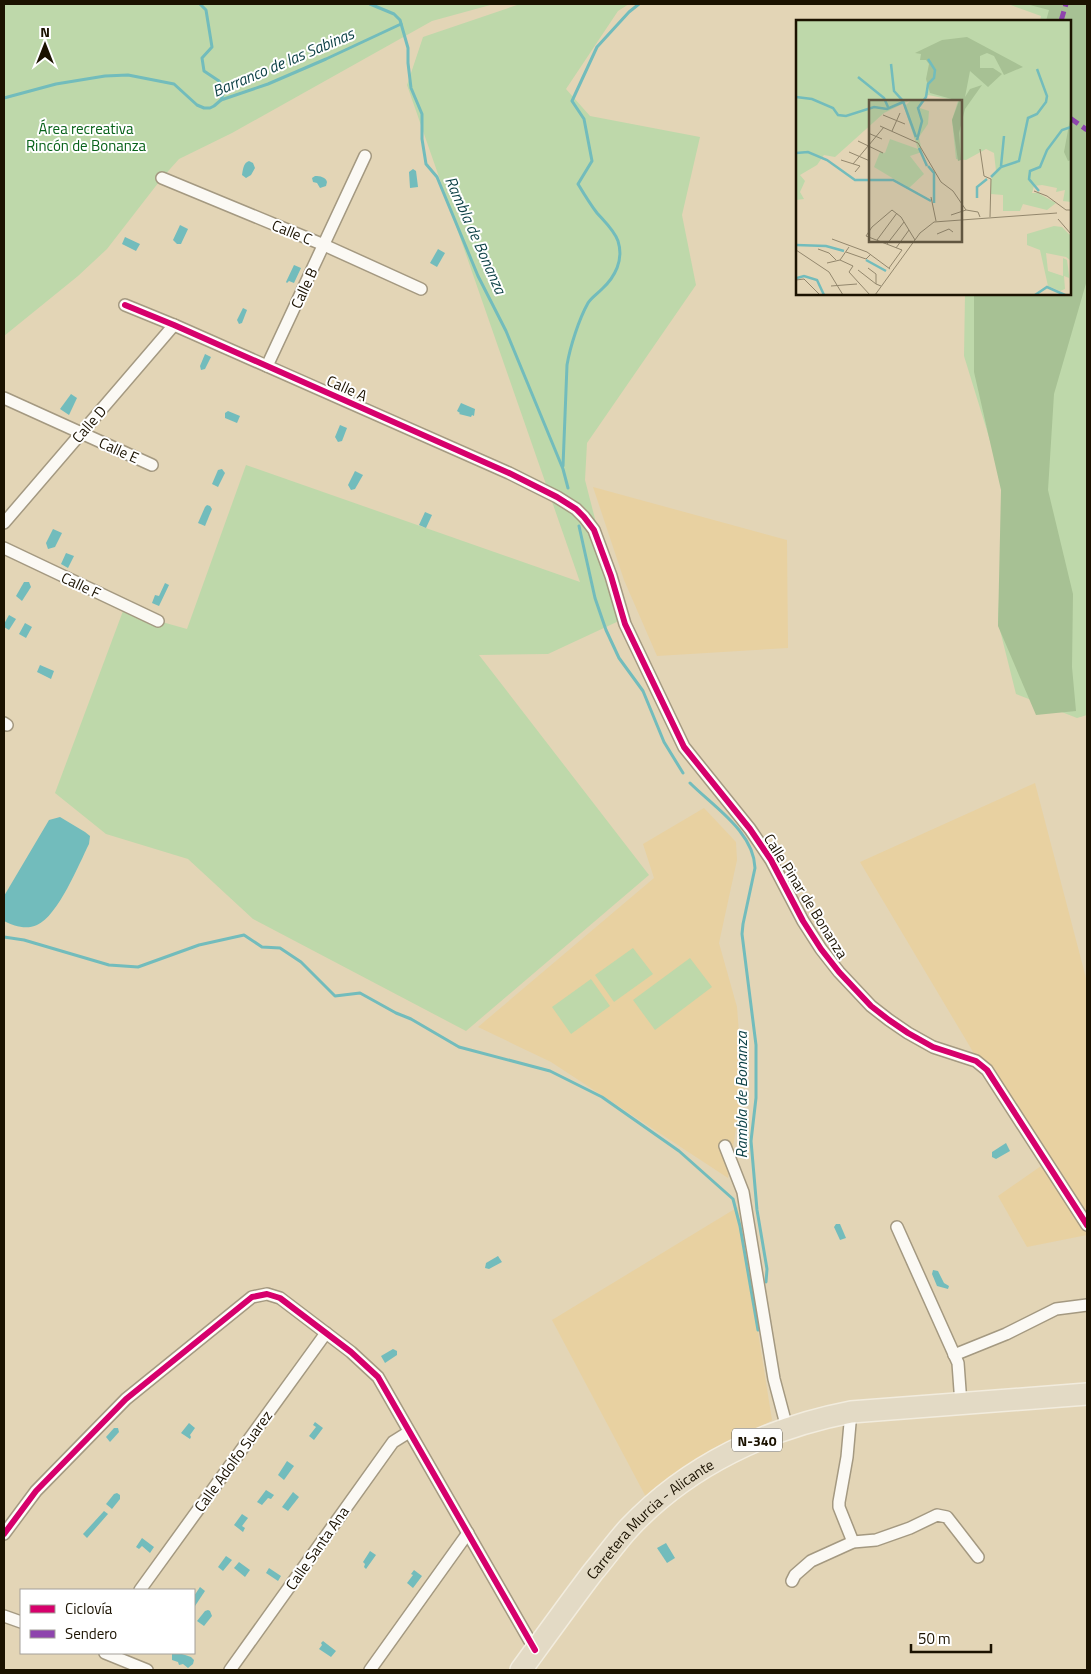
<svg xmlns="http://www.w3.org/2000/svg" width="1091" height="1674" font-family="'Titillium Web',sans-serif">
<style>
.built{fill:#e8d1a1}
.green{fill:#bed8aa}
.forest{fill:#a7c194}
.water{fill:#72bcbc}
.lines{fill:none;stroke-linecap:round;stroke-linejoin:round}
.stream{stroke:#72bcbc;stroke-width:3}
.street-casing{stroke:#a49981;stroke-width:14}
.highway-casing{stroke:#f2ecde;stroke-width:24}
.street{stroke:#fbf9f4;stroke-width:11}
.highway{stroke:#e3dac5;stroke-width:21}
.quiet{stroke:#8e44ad;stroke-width:5;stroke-dasharray:10 5;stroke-linecap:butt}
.cycleway-casing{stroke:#fff;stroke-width:9}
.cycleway{stroke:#d6006c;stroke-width:6}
.labels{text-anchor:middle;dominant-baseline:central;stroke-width:4;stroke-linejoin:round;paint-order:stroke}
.shield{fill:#fff;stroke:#5f594c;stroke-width:1}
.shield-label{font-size:14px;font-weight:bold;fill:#1b1200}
.park-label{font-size:15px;fill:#08621a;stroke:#fff}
.street-label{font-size:15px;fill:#1b1200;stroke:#fff}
.water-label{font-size:16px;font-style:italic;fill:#0b3f44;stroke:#fff}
.inset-river{fill:none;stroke:#72bcbc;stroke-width:2.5}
.inset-road{fill:none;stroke:#93876d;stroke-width:1}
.view{fill:#615640;fill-opacity:0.15;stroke:#615640;stroke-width:2.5}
.inset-edge{fill:none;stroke:#1b1200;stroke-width:2.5}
</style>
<rect width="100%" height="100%" fill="#e3d5b6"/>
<g class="built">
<path d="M593,487L787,540L788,648L657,656L624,580Z"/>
<path d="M1035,783L1087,982V1235L1027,1247L998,1196L1041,1166L860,862Z"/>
<path d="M704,808L736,842L737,860L719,943L737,1007L743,1085L728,1178L551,1062L478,1027L654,878L643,844Z"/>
<path d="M738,1207L772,1420L646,1497L552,1320Z"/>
</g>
<g class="green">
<path d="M4,4H494L432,21L232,133L179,159L162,178L107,249L78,276L4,336Z"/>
<path d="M520,4H629L618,11L566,89L590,116L700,137L682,215L696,285L587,443L585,480L621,620L548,654L479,655L649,875L466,1031L253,919L188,859L106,834L55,793L123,611L187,629L246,465L580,582L407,85L423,37Z"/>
<path d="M1008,4H1087V715L1077,718L1016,694L998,622L1004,486L964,356L965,294H1070V21H1040L1041,16Z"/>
<path d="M633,948L653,974L614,1002L595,975Z"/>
<path d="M690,958L712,987L655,1030L633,1000Z"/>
<path d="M591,979L610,1006L571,1034L552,1007Z"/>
</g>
<path class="forest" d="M1026,4H1087V280L1054,394L1048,490L1073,594L1072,667L1076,711L1036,715L998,626L1001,490L974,372V294H1070V21H1046L1049,10Z"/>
<g class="water">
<path d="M249,161L253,163L255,168L251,175L246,178L242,175C243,170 243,163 249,161Z"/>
<path d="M413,169L416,171L418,187L410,188L409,172Z"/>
<path d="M315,176C320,176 326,177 327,182L326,186L320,188L317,183L313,182L312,178Z"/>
<path d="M180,225L188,229L181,244H177L173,240Z"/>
<path d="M125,237L140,244L136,251L122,244Z"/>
<path d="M438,249L445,253L437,267L430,263Z"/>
<path d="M294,265L301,268L294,283L289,281L287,283L286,282Z"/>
<path d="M243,308L247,310L242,323L239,324L237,320Z"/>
<path d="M205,354L211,357L205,369L201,370L200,366Z"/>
<path d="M71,394L77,398L69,415L60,409Z"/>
<path d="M461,403L475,409L474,416L472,415L471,417L459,414L460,413L457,411Z"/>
<path d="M228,411L240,416L237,423L225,418V413Z"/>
<path d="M340,425L347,428L342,441L338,442L335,437Z"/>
<path d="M222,469L225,473L218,487L212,484L218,470Z"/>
<path d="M355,471L363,475L355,489L351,490L348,485Z"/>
<path d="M207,505L210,506L212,509L205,526L198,523L205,507Z"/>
<path d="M425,512L432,515L426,528L419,525Z"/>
<path d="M53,529L62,533L55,547L48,549L46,543Z"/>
<path d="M66,553L74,556L68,568L61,564Z"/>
<path d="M24,582H29L31,587L22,601L16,596Z"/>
<path d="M165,583L169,585L159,606L152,603L155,595L159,596Z"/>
<path d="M9,615L16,619L9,630L4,627V624Z"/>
<path d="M25,623L32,627L26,638L19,634Z"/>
<path d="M40,665L54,671L51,679L37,672Z"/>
<path d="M60,817L85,832L90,836L89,844C79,864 58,916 37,925C26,930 14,926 4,921V896L49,820Z"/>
<path d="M1006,1143L1010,1151L996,1159L992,1157V1152Z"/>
<path d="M836,1224H840L846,1238L840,1240L834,1227Z"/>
<path d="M498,1256L502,1262L489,1269L485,1268L486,1263Z"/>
<path d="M933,1270L938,1271L944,1283L949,1286L948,1289L937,1286L932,1274Z"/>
<path d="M393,1349L397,1351V1355L385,1363L381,1356Z"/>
<path d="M315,1422L323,1428L314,1440L309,1436L316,1427L313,1425Z"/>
<path d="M189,1423L195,1428L190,1435L191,1437L190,1439L181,1433Z"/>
<path d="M114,1428H118L119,1432L110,1442L106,1437Z"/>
<path d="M287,1461L294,1466L284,1480L278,1475Z"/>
<path d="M266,1490L274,1495L271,1499L268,1498L262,1505L257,1502Z"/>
<path d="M293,1492L299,1497L288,1511L282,1507Z"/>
<path d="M117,1493L120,1495V1499L112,1509L106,1504L114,1494Z"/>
<path d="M104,1511L108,1514L87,1538L83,1534Z"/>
<path d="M242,1514L248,1518L242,1526L245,1528L243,1532L234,1525Z"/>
<path d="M142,1538L154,1547L150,1553L142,1546L139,1549L136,1547Z"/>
<path d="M666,1543L675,1558L667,1563L657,1548Z"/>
<path d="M370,1551L376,1555L366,1569L364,1567L365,1564L363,1562Z"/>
<path d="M226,1556L232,1560L223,1571L218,1567Z"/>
<path d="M239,1562L250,1570L245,1577L234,1568Z"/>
<path d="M269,1568L281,1576L278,1581L266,1573Z"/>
<path d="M414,1570L422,1576L413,1588L407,1583L413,1575L411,1574Z"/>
<path d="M200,1587L205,1591L195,1606L194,1596Z"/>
<path d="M208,1610L210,1611L212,1616L204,1626L197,1621L205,1611Z"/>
<path d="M323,1641L336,1651L331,1657L319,1649L322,1645L321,1643Z"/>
<path d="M172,1653C179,1652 184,1655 191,1657L194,1660L193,1664L188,1668L183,1664L179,1665L178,1662L172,1660Z"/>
</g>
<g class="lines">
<g class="stream">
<path d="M200,4L206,10L212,47L202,58L204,71L219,81L224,91L221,100"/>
<path d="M370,4L394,14L400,20L408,48V63L411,88L422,114V139L426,164L437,177L478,276L506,331L563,469L568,488"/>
<path d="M4,98L56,84L105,76L128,75L174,84L197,105L204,108H210L214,106L221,100L268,84L326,59L401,24"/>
<path d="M563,466L567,365C570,347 579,319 588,303C591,298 597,294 602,289C615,277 624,260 618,241C614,230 605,222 597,213C590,204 584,194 578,184L592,161L584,119L572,101L597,47L629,12L639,4"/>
<path d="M579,526L595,598L606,630L619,658L643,691L664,742L683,773"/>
<path d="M690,783C714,807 754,832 755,868L743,924L742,934L756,1045V1098L751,1141L757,1210L767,1269L766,1282"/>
<path d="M4,937L24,940L109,965L138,967L199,945L244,935L262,947L280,948L301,962L335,996L360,993L396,1013L411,1019L459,1047L550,1071L602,1097L679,1151L733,1199L740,1226L758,1330"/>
</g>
<defs>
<g id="street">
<path d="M162,178L324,245L421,289"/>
<path d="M125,305L174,325L509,473L557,497L576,509L584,517L594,530L611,576L625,624L684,747L750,829L771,860L803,921L821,949L839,972L871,1006L889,1020L908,1033L933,1047L976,1061L987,1070L1087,1225"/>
<path d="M267,366L365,156"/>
<path d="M4,398L152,465"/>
<path d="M4,523L174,325"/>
<path d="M4,548L158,621"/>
<path d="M4,723L7,725"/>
<path d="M725,1146L743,1192L774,1379L787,1428"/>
<path d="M897,1227L958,1363L961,1404"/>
<path d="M954,1355L1006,1334L1056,1309L1087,1305"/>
<path d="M851,1412L847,1457L839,1502V1507L853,1542"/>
<path d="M4,1534L36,1491L126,1399L252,1297L267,1294L280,1298L351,1352L378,1377L535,1650"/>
<path d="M792,1581L795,1575L811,1561L853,1542L876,1540L910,1528L937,1515L947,1517L978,1557"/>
<path d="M140,1590L326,1333"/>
<path d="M4,1616L21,1622"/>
<path d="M105,1653L147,1670"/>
<path d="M230,1670L393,1442L409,1432"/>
<path d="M370,1670L468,1533"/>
</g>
<g id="highway">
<path id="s1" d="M521,1670C545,1637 568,1605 593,1572C605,1558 616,1542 629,1528C688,1465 768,1428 851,1412L1087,1394"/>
</g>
</defs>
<use href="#street" class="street-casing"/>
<use href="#highway" class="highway-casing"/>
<use href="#street" class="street"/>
<use href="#highway" class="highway"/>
<g class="quiet">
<path d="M1061,21L1066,4"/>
<path d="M1070,118L1087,130"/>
</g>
<defs>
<g id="cycleway">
<path d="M125,305L174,325L509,473L557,497L576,509L584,517L594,530L611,576L625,624L684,747L750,829L771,860L803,921L821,949L839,972L871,1006L889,1020L908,1033L933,1047L976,1061L987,1070L1087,1225"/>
<path d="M4,1534L36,1491L126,1399L252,1297L267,1294L280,1298L351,1352L378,1377L535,1650"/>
</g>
</defs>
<use href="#cycleway" class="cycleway-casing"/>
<use href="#cycleway" class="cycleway"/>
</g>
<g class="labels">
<rect class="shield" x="732" y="1428.5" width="50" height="23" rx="4"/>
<g class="shield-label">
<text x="757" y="1440">N-340</text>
</g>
<g class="park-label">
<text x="86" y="128">Área recreativa<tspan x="86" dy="17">Rincón de Bonanza</tspan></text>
</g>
<g class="street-label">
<text transform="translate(292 232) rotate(22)">Calle C</text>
<text transform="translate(304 288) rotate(-65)">Calle B</text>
<text transform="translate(347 388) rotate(24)">Calle A</text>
<text transform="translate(89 424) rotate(-49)">Calle D</text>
<text transform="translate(119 450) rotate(24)">Calle E</text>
<text transform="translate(81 585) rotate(25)">Calle F</text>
<text transform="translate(806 896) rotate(58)">Calle Pinar de Bonanza</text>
<text transform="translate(233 1461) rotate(-54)">Calle Adolfo Suarez</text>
<text stroke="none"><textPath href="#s1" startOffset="200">Carretera Murcia - Alicante</textPath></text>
<text transform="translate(317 1548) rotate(-55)">Calle Santa Ana</text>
</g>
<g class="water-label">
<text transform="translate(283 62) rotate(-23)">Barranco de las Sabinas</text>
<text transform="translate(476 235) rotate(66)">Rambla de Bonanza</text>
<text transform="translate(741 1095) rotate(-90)">Rambla de Bonanza</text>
</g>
</g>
<g transform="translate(796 20)">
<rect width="275" height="275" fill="#e3d5b6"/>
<path d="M0,0H275V189V182L267,181L269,170L260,172L261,168L246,165L238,166L236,173H242L260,183L251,190L227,184L224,191H207V175L195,174V159L200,151L198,133L190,129L170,140L160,139L156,100L162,81L132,75L121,87L133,91L132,104L123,117L126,132L114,136L128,154L113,168L78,147L84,132L89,133L94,119L122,129L108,87L115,80L88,93L39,137L28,135L21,145L4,155L9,161L4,172L8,179L0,180ZM258,206L266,207L275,216V241L270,237L250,233L252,251L267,256V238L271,240L275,269L273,258L268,256L269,269L264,271L252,266L244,230L231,225V214Z" fill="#bed8aa"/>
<path d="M171,17L227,47L208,55L198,36L191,33L184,36V48H197L206,54L192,67L174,51L169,77L174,69L186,65L169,89L163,113L165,140L162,141L156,100L163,81L134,73L130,59L133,44L130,40H124L125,34L119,33L146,20ZM275,94V140L272,141L268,132Z" fill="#a7c194"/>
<path class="inset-river" d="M95,44L98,71L107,81L120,117M62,57L88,78L92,87M0,77L16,79L37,88L42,95L50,96L78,87L91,89L107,82M121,120L126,101L122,88L130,77L132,64L138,58L139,50L132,39M123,128L131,146M0,133L12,132L31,140L59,160H97L135,181M132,146L138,153V183M205,146L208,116M195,157L205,147L223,141L232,98L241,94L250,82L251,76L241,49M243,171L233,159L234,151L244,147L251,130L266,110L275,107M181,178V167L191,159M0,225L30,226L48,231M70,240L90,251M1,258L8,256L21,260L28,275M239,275L251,267L269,275"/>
<path class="inset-road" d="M87,95L109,104M84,106L122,123L145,162L157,171L170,190L182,192L184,197M96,111L104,93M72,113L86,119M62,121L87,133M184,129L188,156L195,159L194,197M53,132L74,141M45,140L64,146L59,152M57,144L88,107M238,171L251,176L270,190H275M135,177L140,201M155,195L170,190M262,199L275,214M141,214L153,209L157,212M36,219L71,232L94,249M81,220L101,193M91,224L108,202M100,228L113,210M22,229L33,233L40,240M0,230L33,252L47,275M50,232L70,239L75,234M44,240L57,246L53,252L74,275M31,243L44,240L53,227M72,248L80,254V264L85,266M93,248L106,230L70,216L76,207L96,190L105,197L119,220M62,250L80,264M0,260L8,259L24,275M35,266L61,264M79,275L124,213L138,202L261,193"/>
<path class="view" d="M73,80H166V222H73Z"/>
<rect width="275" height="275" class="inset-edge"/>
</g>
<rect width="1091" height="1674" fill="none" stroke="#1b1200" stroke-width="10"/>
<rect x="20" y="1589" width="175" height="65" fill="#ffffff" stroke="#a4a099"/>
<rect x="30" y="1605" width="25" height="8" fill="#d6006c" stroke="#a4a099"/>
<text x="65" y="1614" font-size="15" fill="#1b1200">Ciclovía</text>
<rect x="30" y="1630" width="25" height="8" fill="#8e44ad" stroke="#a4a099"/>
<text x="65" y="1639" font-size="15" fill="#1b1200">Sendero</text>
<g transform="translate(45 45)" stroke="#ffffff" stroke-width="4" paint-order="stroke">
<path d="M0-4L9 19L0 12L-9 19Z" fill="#1b1200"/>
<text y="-8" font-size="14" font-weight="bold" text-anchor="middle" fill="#1b1200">N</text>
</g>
<path d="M911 1644v8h80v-8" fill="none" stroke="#1b1200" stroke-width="2.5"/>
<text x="918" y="1644" font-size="15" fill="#1b1200" stroke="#ffffff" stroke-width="4" paint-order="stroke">50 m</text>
</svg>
